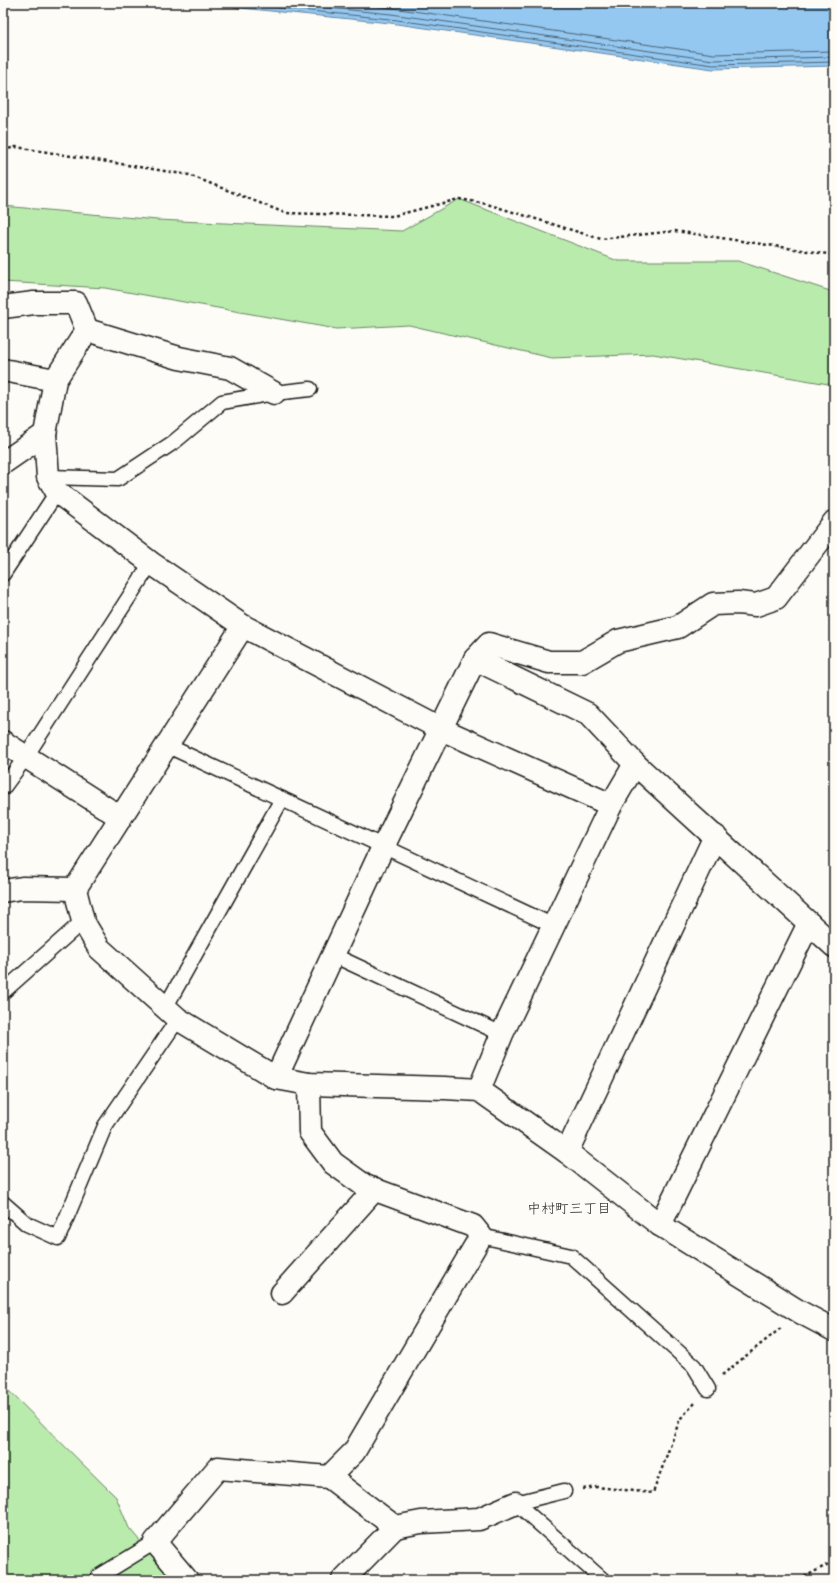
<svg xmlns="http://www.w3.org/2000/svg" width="837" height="1583" font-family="Sriracha,'Klee One',sans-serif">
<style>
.green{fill:#b9ebac;stroke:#6a8464}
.water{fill:#94c8f1;stroke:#64839c}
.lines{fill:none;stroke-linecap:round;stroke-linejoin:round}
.shore{stroke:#4c6171;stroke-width:1}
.service-casing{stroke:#1c1c1c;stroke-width:17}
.minor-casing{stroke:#1c1c1c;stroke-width:25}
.path{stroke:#1c1c1c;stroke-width:2.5;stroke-dasharray:3 3;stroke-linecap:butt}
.service{stroke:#fdfcf7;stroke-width:14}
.minor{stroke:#fdfcf7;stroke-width:22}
.labels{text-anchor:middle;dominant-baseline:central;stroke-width:4;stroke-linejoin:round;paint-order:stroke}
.neighbourhood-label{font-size:14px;fill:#1c1c1c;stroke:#fdfcf7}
</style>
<rect width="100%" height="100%" fill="#fdfcf7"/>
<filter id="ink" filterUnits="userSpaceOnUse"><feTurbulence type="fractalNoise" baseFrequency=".025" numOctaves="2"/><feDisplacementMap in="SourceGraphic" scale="8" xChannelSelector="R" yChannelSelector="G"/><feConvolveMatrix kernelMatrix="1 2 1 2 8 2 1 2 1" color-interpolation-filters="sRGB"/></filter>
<g filter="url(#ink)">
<g class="green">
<path d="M459,199L618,261H738L830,291L834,290V385L653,354L552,358L409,325L336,329L105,288L3,282V206L157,220L402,231Z"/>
<path d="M3,1385L116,1497L129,1528L173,1580H10L3,1571Z"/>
</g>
<path class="water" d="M191,3H834V66L713,69L390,23Z"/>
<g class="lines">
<g class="shore">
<path d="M231,3L390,19L713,65L834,62"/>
<path d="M280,3L391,14L713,60L834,57"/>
<path d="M340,3L392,8L714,54L834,51"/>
</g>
<defs>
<g id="service">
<path d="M48,477L118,479L174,442L222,402L274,393L310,389"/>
<path d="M3,574L57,492"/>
<path d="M166,745L554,926"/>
<path d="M3,788L25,758L151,563"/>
<path d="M333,955L502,1034"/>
<path d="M3,992L83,921"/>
<path d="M165,1008L282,799"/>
<path d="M3,1203L27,1224L58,1238L105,1126L178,1019"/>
<path d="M481,1236L571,1256L694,1366L708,1389"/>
<path d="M564,1491L516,1503L603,1580"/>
<path d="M100,1580L98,1577L155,1542"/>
</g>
<g id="minor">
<path d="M3,307L34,303H76L87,330L55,380L45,434L48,477L57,492L151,563L243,626L441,729L611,805"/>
<path d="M87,330L179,358L230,368L274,393"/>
<path d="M3,370L55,380"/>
<path d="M3,463L45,434"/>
<path d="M243,626L75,889L83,921L99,948L178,1019L276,1078L309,1084L445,1088L479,1090L567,1152L660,1225L800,1312L834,1330"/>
<path d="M475,659L489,644L549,662H582L618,641L678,627L713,604L738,603L756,605L776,598L834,522"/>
<path d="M3,742L120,817"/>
<path d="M3,891L22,888L75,889"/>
<path d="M276,1078L383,847L475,659L588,714L635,764L834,946"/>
<path d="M309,1084L310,1132L333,1163L365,1186L473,1226L481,1236L354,1452L329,1477L395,1527L421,1522L479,1519L516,1503"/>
<path d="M479,1090L502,1034L611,805L635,764"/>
<path d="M567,1152L715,836"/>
<path d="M660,1225L809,923"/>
<path d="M282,1293L375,1189"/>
<path d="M187,1580L155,1542L218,1468L329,1477"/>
<path d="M343,1580L395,1527"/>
</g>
</defs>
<use href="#service" class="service-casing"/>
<use href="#minor" class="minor-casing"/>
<g class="path">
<path d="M3,150L16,147L189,175L285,213L393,216L459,199L487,204L601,239L675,231L834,255"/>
<path d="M722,1375L781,1328"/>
<path d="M583,1489L597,1487L653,1493L680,1419L695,1403"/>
<path d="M799,1580L834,1561"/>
</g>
<use href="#service" class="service"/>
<use href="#minor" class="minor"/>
</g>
</g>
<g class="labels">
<g class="neighbourhood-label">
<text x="569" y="1208">中村町三丁目</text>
</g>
</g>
<rect width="837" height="1583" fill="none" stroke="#fdfcf7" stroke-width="16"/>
<rect x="8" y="8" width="821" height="1567" fill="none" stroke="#1c1c1c" stroke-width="1.5" filter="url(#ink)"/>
</svg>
